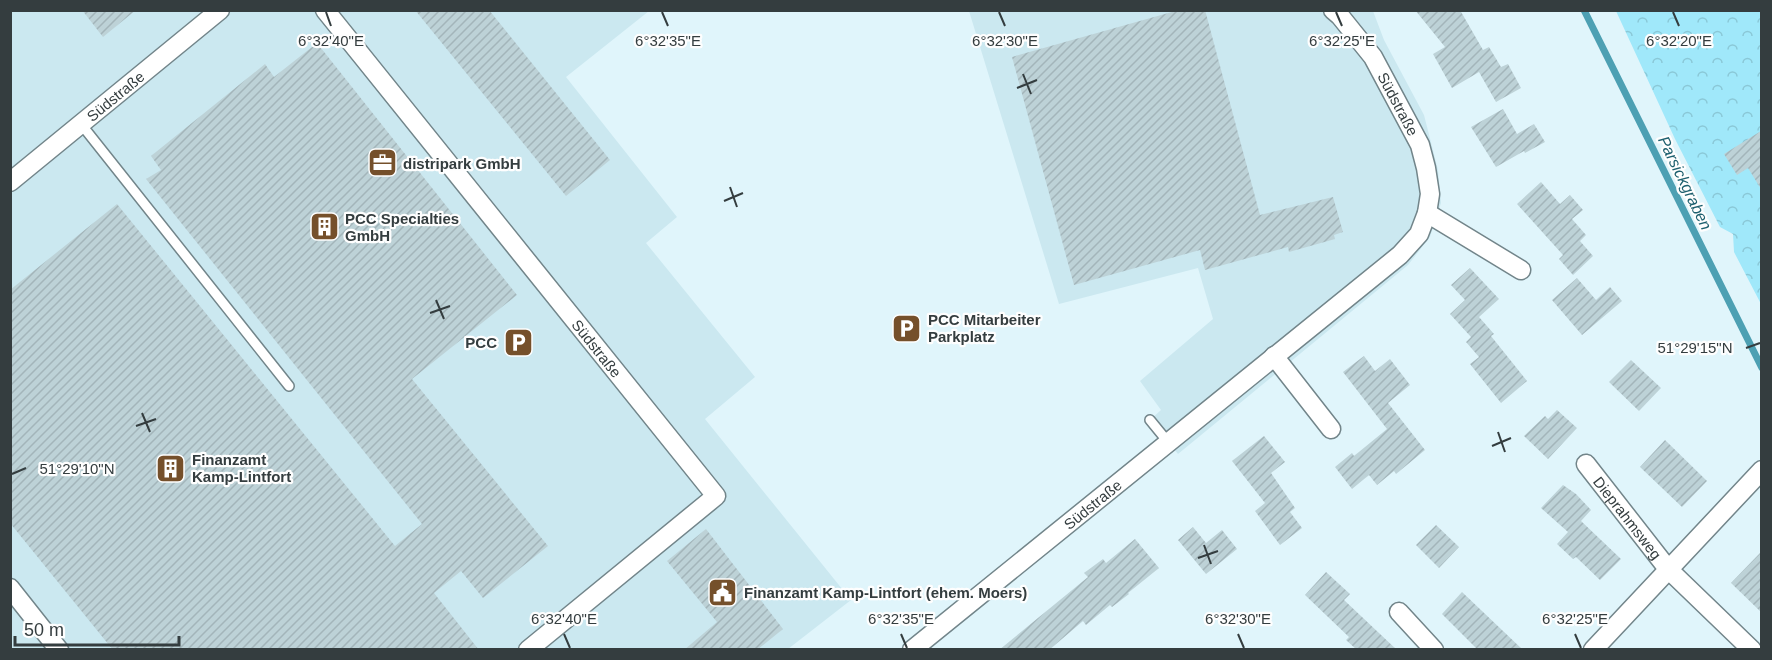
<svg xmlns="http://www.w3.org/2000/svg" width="1772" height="660" font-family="Helvetica,sans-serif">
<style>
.built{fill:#cbe8f0}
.park{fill:url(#park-crowns)}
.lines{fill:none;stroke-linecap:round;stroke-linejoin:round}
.stream{stroke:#4da0b3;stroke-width:7}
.building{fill:url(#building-hatch)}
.lane-casing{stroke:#72858a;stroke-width:12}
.street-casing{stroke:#72858a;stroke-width:21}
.lane{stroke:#fff;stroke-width:9}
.street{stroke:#fff;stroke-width:18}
.ticks{fill:none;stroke:#343d3f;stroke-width:2}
.labels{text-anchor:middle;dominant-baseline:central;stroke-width:4.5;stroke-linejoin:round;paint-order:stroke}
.street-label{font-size:15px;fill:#343d3f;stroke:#fefefe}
.poi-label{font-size:15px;font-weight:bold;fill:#343d3f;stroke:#fefefe;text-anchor:start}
.water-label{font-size:16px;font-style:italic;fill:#1e606f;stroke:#fefefe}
.ticks-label{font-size:15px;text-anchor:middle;fill:#343d3f;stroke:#fefefe;stroke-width:4.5;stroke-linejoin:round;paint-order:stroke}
</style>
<defs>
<pattern id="park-crowns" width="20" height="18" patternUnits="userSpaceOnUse" patternTransform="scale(1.5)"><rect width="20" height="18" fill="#a0e8fa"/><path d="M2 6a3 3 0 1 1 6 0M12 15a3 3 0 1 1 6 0" fill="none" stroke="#8ac8d7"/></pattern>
<pattern id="building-hatch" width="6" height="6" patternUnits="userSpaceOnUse" patternTransform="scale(1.5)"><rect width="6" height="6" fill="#bdd2d7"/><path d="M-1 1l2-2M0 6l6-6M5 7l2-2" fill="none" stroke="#a3b5ba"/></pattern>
</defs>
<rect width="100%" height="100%" fill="#e0f5fb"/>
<g class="built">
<path d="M10,11H649L566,77L677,217L646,243L755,377L705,419L851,600L788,649H11Z"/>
<path d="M969,11H1373L1384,40L1424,115L1438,170L1441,203L1430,237L1408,265L1178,454L1150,420L1161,410L1140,381L1213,319L1198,268L1059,304Z"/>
</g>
<path class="park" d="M1616,11H1761V304L1734,252L1733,234L1720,227L1675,139Z"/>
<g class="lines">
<path class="stream" d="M1584,10L1762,368"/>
</g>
<g class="building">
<path d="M82,10H136L103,37Z"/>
<path d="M415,10H489L610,160L566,196Z"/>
<path d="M1179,10H1205L1260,215L1333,197L1343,232L1334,235L1335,239L1289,252L1288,247L1205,270L1200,250L1074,285L1012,57Z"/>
<path d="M1415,10H1460L1483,50L1489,47L1501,67L1508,64L1521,88L1496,102L1479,72L1452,88L1433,54L1445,47Z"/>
<path d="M317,43L517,295L412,379L548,546L483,598L461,571L434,593L479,650H113L10,523V290L117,204L395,546L422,524L146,179L161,170L151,156L265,64L274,77Z"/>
<path d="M1503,109L1517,134L1534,124L1545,142L1525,153L1524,151L1496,167L1471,127Z"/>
<path d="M1761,131V189L1748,168L1737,175L1724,154Z"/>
<path d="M1541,182L1560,204L1570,195L1583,210L1572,219L1586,235L1580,241L1593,256L1573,275L1559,259L1563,255L1517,204Z"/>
<path d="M1470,268L1499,299L1479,317L1494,334L1491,336L1527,381L1501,403L1470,364L1479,357L1466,342L1471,337L1450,314L1465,300L1451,285Z"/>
<path d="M1577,278L1596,300L1610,287L1622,301L1582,335L1552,300Z"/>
<path d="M1364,356L1375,371L1390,359L1410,385L1388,403L1425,450L1396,474L1394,471L1377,485L1369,475L1352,489L1335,467L1352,453L1354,456L1387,429L1343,372Z"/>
<path d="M1631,360L1661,388L1639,411L1609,382Z"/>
<path d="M1557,410L1577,428L1548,459L1524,436L1545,416L1548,419Z"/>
<path d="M1264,436L1285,462L1271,473L1295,508L1290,512L1302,528L1280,545L1255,511L1265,503L1232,461Z"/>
<path d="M1665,440L1707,481L1682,507L1640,467Z"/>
<path d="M1563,485L1576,494L1591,510L1581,521L1621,559L1600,580L1576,557L1573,559L1557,544L1568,532L1541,508Z"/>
<path d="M1436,525L1459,547L1439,568L1416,545Z"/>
<path d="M1193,527L1206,543L1222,530L1237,549L1206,574L1178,540Z"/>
<path d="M706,529L783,629L757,650H684L717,622L667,561Z"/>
<path d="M1135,539L1159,568L1128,593L1129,594L1112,607L1110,605L1086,625L1083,621L1049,650H999L1088,577L1084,573L1103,559L1106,563Z"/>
<path d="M1761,552V612L1731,583Z"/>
<path d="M1326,572L1350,594L1344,600L1397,650H1357L1346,640L1349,637L1305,595Z"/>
<path d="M1462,592L1523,650H1478L1442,614Z"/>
</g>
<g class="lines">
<defs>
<g id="lane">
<path d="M81,124L289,386"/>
<path d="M1150,420L1168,442"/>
</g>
<g id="street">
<path id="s1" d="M325,10L716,496L528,650"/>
<path id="s2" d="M10,182L220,10"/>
<path d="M1427,213L1521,270"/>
<path d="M1274,356L1331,429"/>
<path id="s3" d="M1586,464L1668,569L1752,650"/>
<path d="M10,588L59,650"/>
<path d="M1399,612L1434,650"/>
<path id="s4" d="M912,650L1400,255L1419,234L1427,213L1430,194L1426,168L1420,145L1373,57L1340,16L1333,10"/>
<path d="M1593,650L1762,470"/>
</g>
</defs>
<use href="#lane" class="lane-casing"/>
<use href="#street" class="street-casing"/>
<use href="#lane" class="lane"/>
<use href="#street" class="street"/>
</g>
<path class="ticks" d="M326,12L331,26M662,12L668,26M999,12L1005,26M1336,12L1342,26M1673,12L1679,26M1023,74L1031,94M1017,88L1037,80M730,187L737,207M724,201L743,193M436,300L444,319M430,313L450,306M1746,348L1760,343M142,413L150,432M136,426L156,419M1498,432L1505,452M1492,446L1511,438M12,474L26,468M1204,545L1211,564M1198,558L1218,551M564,634L570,648M901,634L907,648M1238,634L1244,648M1575,634L1581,648"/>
<defs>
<symbol id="office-square" viewBox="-11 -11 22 22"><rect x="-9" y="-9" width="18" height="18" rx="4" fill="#75502b" stroke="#fefefe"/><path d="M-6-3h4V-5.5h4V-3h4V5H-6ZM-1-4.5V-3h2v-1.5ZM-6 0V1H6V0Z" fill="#fff"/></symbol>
<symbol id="building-square" viewBox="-11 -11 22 22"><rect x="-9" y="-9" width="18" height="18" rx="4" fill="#75502b" stroke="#fefefe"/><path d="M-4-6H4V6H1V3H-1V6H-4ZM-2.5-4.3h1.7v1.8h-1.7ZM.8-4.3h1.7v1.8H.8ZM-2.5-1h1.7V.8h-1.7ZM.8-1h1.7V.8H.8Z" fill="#fff"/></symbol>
<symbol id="parking-square" viewBox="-11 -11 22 22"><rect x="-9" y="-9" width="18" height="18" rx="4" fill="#75502b" stroke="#fefefe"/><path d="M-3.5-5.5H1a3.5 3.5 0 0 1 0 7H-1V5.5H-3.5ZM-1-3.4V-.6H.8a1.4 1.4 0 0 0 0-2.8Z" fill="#fff"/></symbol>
<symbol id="civic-square" viewBox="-11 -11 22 22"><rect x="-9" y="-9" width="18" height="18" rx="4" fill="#75502b" stroke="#fefefe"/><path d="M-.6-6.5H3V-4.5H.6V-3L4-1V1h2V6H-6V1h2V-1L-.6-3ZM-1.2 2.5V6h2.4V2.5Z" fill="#fff"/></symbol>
</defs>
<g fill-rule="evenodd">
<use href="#office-square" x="366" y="146" width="33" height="33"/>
<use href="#building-square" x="308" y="210" width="33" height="33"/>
<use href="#parking-square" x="890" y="312" width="33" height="33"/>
<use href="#parking-square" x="502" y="326" width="33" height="33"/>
<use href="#building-square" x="154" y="452" width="33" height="33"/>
<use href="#civic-square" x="706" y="576" width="33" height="33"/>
</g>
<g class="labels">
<g class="street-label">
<text stroke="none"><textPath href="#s2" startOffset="136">Südstraße</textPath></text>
<text transform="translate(1398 104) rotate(62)">Südstraße</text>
<text stroke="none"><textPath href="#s1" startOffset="434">Südstraße</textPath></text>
<text stroke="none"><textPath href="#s4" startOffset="232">Südstraße</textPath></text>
<text stroke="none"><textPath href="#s3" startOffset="68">Dieprahmsweg</textPath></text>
</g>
<g class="poi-label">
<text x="403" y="163">distripark GmbH</text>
<text x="345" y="218">PCC Specialties<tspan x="345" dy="17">GmbH</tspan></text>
<text x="928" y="319">PCC Mitarbeiter<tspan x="928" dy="17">Parkplatz</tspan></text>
<text x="497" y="342" text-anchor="end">PCC</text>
<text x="192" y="459">Finanzamt<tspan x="192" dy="17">Kamp-Lintfort</tspan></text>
<text x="744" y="592">Finanzamt Kamp-Lintfort (ehem. Moers)</text>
</g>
<g class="water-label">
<text transform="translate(1685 183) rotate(64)">Parsickgraben</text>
</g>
</g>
<g class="ticks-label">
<text x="331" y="46">6°32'40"E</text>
<text x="668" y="46">6°32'35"E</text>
<text x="1005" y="46">6°32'30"E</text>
<text x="1342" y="46">6°32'25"E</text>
<text x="1679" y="46">6°32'20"E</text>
<text x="1695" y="353">51°29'15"N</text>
<text x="77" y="474">51°29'10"N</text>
<text x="564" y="624">6°32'40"E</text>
<text x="901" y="624">6°32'35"E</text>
<text x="1238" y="624">6°32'30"E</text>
<text x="1575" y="624">6°32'25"E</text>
</g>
<rect width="1772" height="660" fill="none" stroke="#343d3f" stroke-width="24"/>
<path d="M15 636v9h164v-9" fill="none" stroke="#343d3f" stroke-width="3"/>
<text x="24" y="636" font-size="18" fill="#343d3f" stroke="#fefefe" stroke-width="4.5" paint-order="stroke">50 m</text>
</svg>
